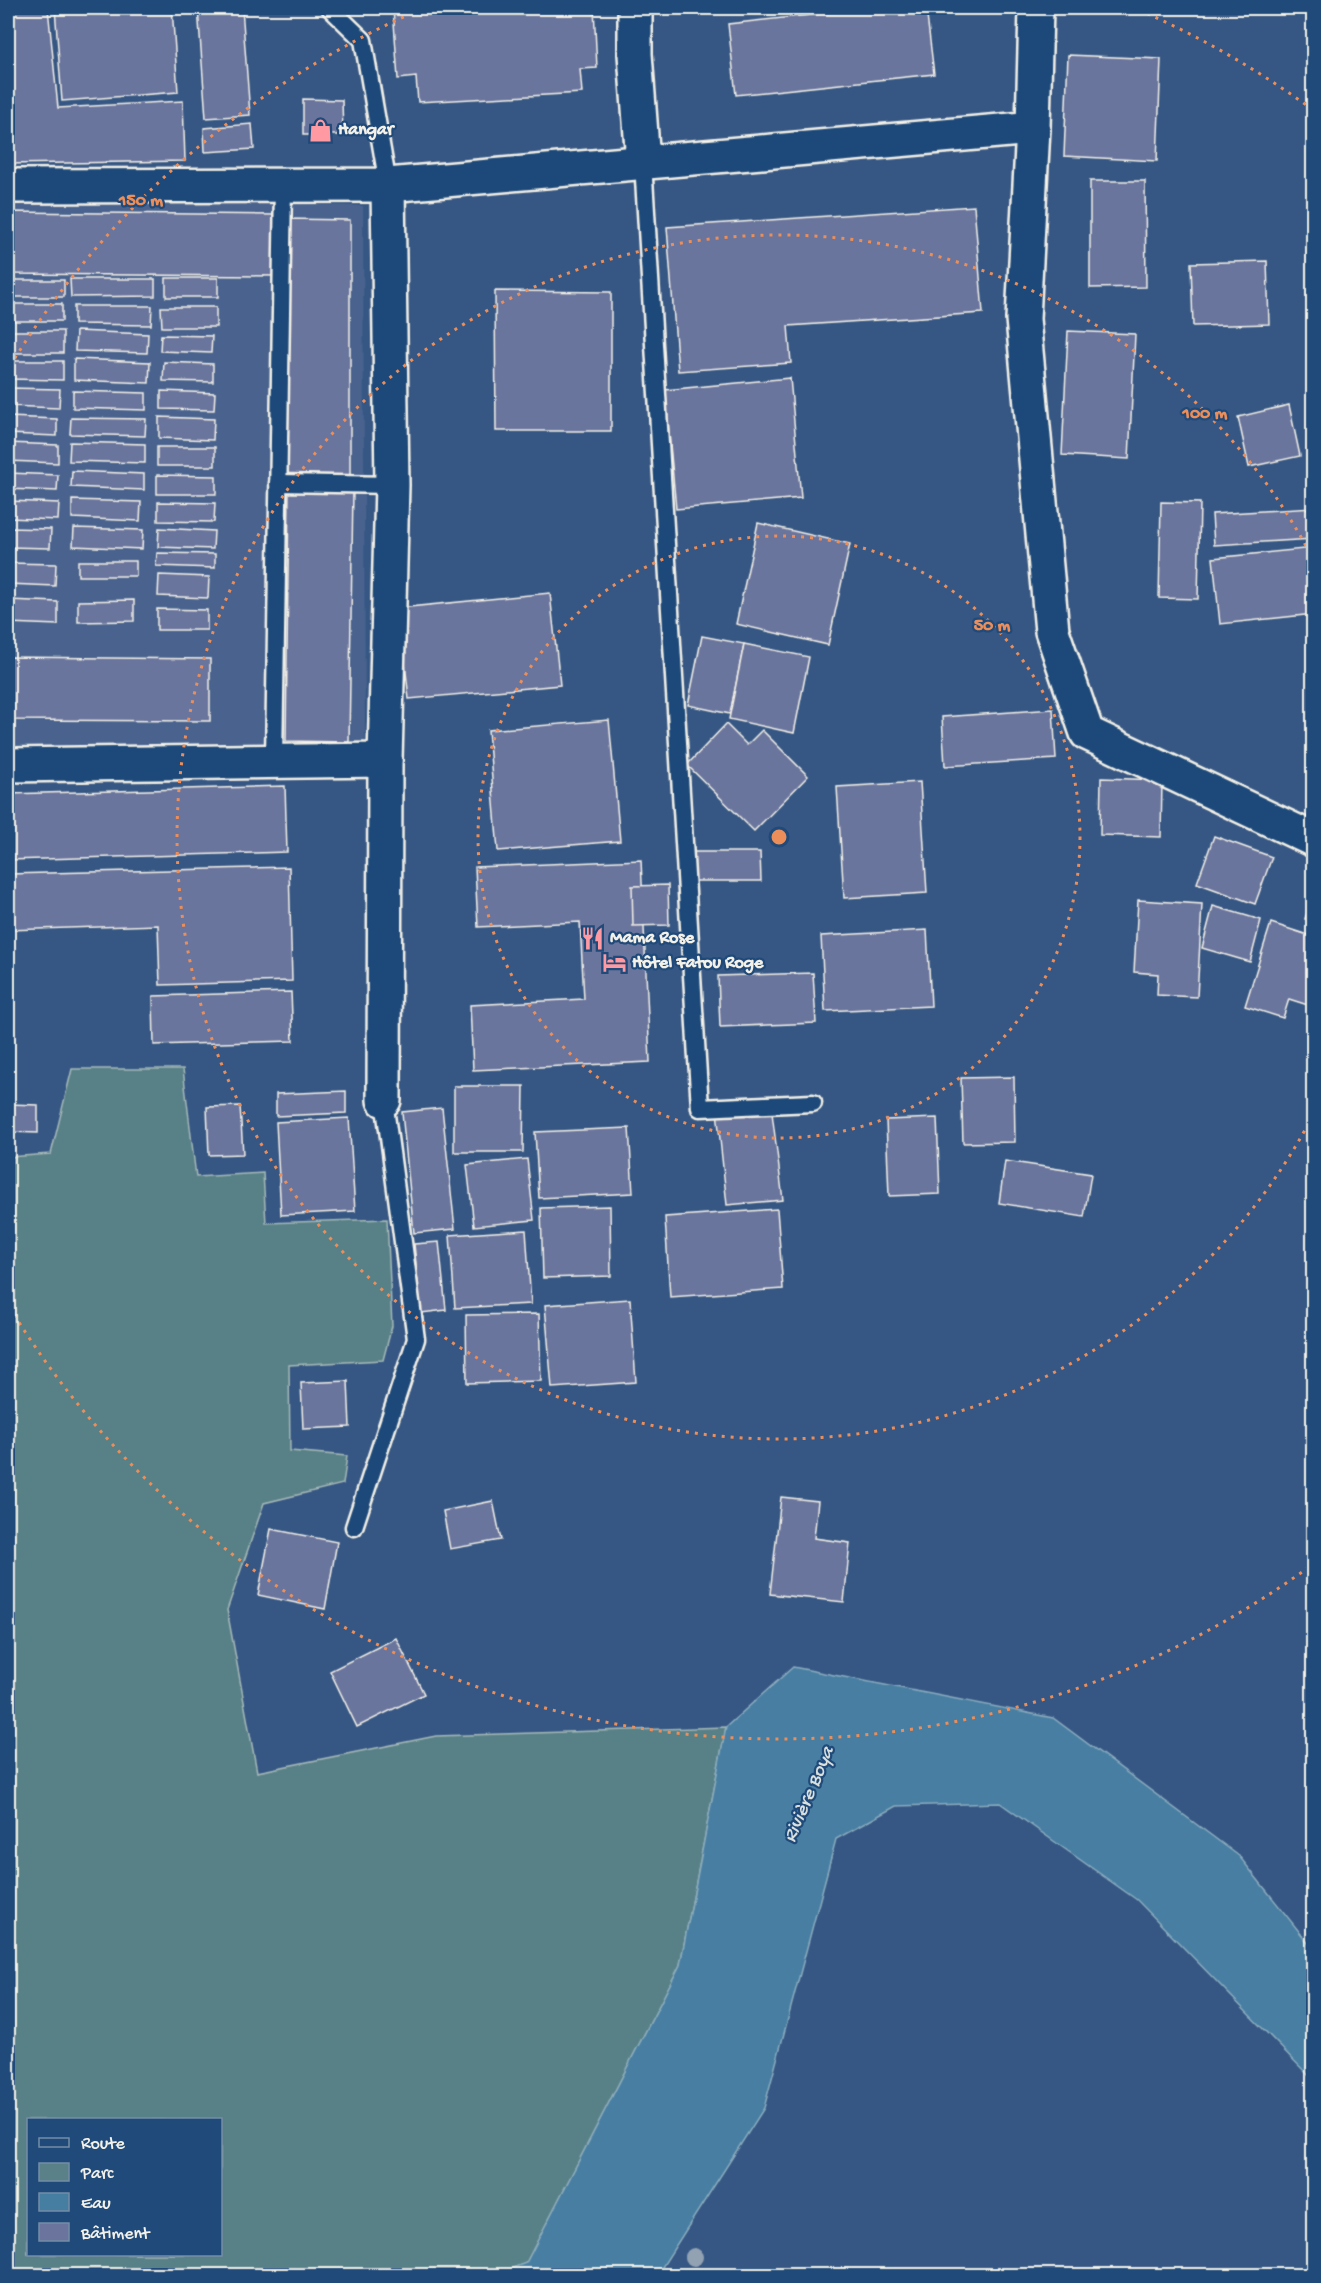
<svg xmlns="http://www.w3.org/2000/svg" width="1321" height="2283" font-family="'Gochi Hand',sans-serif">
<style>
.built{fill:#49638e}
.green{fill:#598187;stroke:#a6b9b8;stroke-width:1.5;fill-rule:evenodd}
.water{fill:#467ea2;stroke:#8cacbe;stroke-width:1.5}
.building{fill:#6a749d;stroke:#f4f1e8;stroke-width:1.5}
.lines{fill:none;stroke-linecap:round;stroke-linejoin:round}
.lane-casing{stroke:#f4f1e8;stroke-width:21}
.street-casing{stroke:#f4f1e8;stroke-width:38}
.lane{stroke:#1f4a7a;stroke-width:16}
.street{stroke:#1f4a7a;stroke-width:33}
.tree{fill:#92a2b3}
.ring{fill:none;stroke:#ec8e59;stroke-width:3;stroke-dasharray:3 6}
.labels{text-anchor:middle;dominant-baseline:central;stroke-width:4.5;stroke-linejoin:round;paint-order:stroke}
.poi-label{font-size:18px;font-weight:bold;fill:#f4f1e8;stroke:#1f4a7a;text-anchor:start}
.water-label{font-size:20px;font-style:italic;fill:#dae0de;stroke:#1f4a7a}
.centre{fill:#ec8e59;stroke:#1f4a7a;stroke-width:3}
.ring-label{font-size:18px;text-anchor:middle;font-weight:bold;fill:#ec8e59;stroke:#1f4a7a;stroke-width:4.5;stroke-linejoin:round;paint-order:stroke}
</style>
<rect width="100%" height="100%" fill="#365784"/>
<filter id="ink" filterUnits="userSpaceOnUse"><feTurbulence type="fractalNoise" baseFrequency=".0167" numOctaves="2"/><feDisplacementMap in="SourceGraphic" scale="12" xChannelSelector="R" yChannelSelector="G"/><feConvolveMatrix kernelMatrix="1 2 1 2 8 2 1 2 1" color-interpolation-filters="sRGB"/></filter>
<g filter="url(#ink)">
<path class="built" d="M8,197L363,206L365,752L8,745Z"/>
<path class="green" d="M72,1069H183L196,1177L263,1173L266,1223L387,1219L392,1326L383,1360L289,1365L290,1451L347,1456L343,1484L264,1503L227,1610L257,1772L436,1736L726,1727L680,1965L526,2263L494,2276H8V1157L51,1154ZM28,2120H220V2254H28Z"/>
<path class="water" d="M793,1667L1053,1718L1239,1856L1313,1949V2080L1137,1900L1000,1803L896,1806L836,1839L764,2108L657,2275H494L526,2263L680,1965L726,1727Z"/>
<g class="building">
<path d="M8,8H48L58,108L183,101L185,161L8,164Z"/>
<path d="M55,8H172L178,92L62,101Z"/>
<path d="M198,8H242L250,115L206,118Z"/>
<path d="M393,8H594L597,68L580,69L582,93L418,102L416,77L398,79Z"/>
<path d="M876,8H926L934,74L736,95L728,24Z"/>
<path d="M1068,55L1161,59L1157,161L1064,156Z"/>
<path d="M303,99L342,100L343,135H303Z"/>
<path d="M252,124L254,149L205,152L204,128Z"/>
<path d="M1090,181H1145L1146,287L1090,288Z"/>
<path d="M974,206L983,313L788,326L791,363L678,371L667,227Z"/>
<path d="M8,212L278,215V276L8,274Z"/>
<path d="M286,219L350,220V478H287Z"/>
<path d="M1267,261L1269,324L1193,326L1191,263Z"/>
<rect x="166" y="278" width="52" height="19"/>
<path d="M70,279H155V296L71,297Z"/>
<rect x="8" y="280" width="56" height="17"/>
<path d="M495,291L611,292V431H496Z"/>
<rect x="8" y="304" width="54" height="17"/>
<path d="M74,306H152L151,325L74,324Z"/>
<path d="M161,307H216V327H162Z"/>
<rect x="8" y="331" width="55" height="22"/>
<path d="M76,331L148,334L147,353L75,351Z"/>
<path d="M1068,331L1135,334L1129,459L1062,455Z"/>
<path d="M161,335L212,336L211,353L160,351Z"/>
<path d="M74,359L150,362L149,383L74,380Z"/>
<path d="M8,361H63V380L8,379Z"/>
<path d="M164,362L213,364V382L163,381Z"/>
<path d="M790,378L801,498L676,509L665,390Z"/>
<path d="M8,388L60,389L59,408L8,406Z"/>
<path d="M73,391L146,393V410L73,408Z"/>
<path d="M161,391L215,393L214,410L161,409Z"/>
<path d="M1289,405L1300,456L1249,467L1238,417Z"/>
<path d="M8,417L57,419V436L8,434Z"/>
<path d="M159,417L214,419L213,440L159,438Z"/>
<path d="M71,418L146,419L145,436L70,434Z"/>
<path d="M70,442L145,444V463L69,461Z"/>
<path d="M8,443L58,445V463L8,461Z"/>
<rect x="157" y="447" width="58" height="19"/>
<path d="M72,471L144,474V490L71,487Z"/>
<path d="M8,473L58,475L57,491L8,489Z"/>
<path d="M157,475L216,476V494H157Z"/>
<path d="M289,490L353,491L349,742L286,741Z"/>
<path d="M72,500L141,502L140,521L72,518Z"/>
<path d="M8,501L59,503L58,520L8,518Z"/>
<path d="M158,502L215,503L214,522L158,521Z"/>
<path d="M1161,502L1200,503L1198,599L1159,598Z"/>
<path d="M1314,508V539L1214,545L1212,514Z"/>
<path d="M758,523L850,544L828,645L736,624Z"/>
<path d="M8,528L51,529L50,548L8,547Z"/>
<path d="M74,528L143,530L142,549L73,546Z"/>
<path d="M159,528L214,531L213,549L158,547Z"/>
<path d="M1314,548V614L1220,624L1213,558Z"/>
<path d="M157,553L215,554V568L156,566Z"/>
<rect x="78" y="561" width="58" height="15"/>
<path d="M8,563L56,564L55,586L8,584Z"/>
<path d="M159,575L209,577L208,598L158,596Z"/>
<path d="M550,593L560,685L409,699L399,608Z"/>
<path d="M8,600L58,602V625L8,623Z"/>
<path d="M134,600V621L78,622V601Z"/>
<path d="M157,609L207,610V630H157Z"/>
<path d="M702,636L744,644L730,714L688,705Z"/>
<path d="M744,644L809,657L794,733L729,719Z"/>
<path d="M8,657L210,659V721L8,720Z"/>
<path d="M1053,709L1056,759L945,766L942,717Z"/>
<path d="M609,720L620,841L498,851L488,730Z"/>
<path d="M726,724L747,745L762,730L808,776L754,831L687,765Z"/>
<path d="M1101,778L1162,780L1161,837L1100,835Z"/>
<path d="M920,782L927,893L844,898L837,787Z"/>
<path d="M285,786L287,852L8,860V794Z"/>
<path d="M1214,836L1272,857L1255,904L1197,883Z"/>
<path d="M691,852H760L761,881H691Z"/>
<path d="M641,860L650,1062L473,1070L470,1005L584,999L580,922L478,927L475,867Z"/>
<path d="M289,867L292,981L160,985L158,925L8,930V874Z"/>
<path d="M668,885L669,925L633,926L632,886Z"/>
<path d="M1314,891V921L1305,919Z"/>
<path d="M1138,900L1202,904L1197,997L1157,995L1158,974L1134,972Z"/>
<path d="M1213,906L1261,920L1250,962L1202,948Z"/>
<path d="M1271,923L1314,937V1007L1289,999L1283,1018L1245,1006Z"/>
<path d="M927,930L931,1006L825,1011L821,936Z"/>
<path d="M813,973L816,1023L720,1027L718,976Z"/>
<path d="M291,992L293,1041L154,1045L153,996Z"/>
<path d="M1014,1077L1015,1142L963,1143L961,1078Z"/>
<path d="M454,1086H524L523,1152H454Z"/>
<path d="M346,1091V1113L276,1116V1094Z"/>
<path d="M8,1104L38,1105V1133L8,1132Z"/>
<path d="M771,1105L783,1200L727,1205L717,1111Z"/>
<path d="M240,1106L243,1154L209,1155L207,1107Z"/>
<path d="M442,1108L455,1229L414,1233L402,1112Z"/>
<path d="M349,1118L355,1211L281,1215L276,1122Z"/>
<path d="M937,1118L940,1194L889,1196L886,1120Z"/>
<path d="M629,1128L633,1193L539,1198L535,1132Z"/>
<path d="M527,1159L534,1220L474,1226L467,1165Z"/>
<path d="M1005,1161L1091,1174L1084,1217L999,1203Z"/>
<path d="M610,1206L611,1276L543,1278L541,1208Z"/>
<path d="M777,1209L783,1289L670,1297L665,1217Z"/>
<path d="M526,1230L531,1304L455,1308L450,1235Z"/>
<path d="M439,1242L446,1310L421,1313L414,1244Z"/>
<path d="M630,1299L636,1382L552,1388L545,1305Z"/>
<path d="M539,1314L541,1381L467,1383L466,1315Z"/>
<path d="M348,1381L350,1427L303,1429L301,1383Z"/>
<path d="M781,1497L818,1501L814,1538L850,1543L844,1602L770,1594Z"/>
<path d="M493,1501L501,1540L450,1549L443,1511Z"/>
<path d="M271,1529L337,1542L325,1609L258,1595Z"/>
<path d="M396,1638L424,1694L357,1727L330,1671Z"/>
</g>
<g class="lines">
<defs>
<g id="lane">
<path d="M330,8L363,40L388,185"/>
<path d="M643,162L700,1108L813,1103"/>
<path d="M278,483L392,485"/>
<path d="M274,759L283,185"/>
<path d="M354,1527L416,1339L384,1100"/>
</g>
<g id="street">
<path d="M635,8V54L643,162"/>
<path d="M1036,8L1033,128L1023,319L1052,631L1087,733L1314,840"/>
<path d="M8,186L388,185L1033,128"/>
<path d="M8,765L385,760"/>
<path d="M384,1100L385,760L392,485L388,185"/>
</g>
</defs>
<use href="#lane" class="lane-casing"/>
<use href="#street" class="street-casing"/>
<use href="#lane" class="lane"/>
<use href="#street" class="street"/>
</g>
<circle class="tree" cx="694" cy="2257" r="9"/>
</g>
<g class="ring">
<circle cx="779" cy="837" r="301"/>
<path d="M1313 1115A602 602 0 1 1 1313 559"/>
<path d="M1309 1567A902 902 0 0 1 10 1308M10 366A902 902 0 0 1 419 10M1139 10A902 902 0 0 1 1309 107"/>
</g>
<defs>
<symbol id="shop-bare" viewBox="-9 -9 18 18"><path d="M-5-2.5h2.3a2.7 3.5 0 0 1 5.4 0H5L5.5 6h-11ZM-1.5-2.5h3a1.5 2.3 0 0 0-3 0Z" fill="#ff9aa2" stroke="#1f4a7a" stroke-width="2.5" paint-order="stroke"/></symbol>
<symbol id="restaurant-bare" viewBox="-9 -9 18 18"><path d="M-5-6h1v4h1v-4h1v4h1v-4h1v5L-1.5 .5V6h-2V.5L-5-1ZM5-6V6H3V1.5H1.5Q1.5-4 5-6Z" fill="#ff9aa2" stroke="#1f4a7a" stroke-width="2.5" paint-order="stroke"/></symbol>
<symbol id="hotel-bare" viewBox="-9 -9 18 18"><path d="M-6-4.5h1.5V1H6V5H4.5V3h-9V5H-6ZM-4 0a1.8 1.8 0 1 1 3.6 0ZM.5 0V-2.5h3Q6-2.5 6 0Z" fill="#ff9aa2" stroke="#1f4a7a" stroke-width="2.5" paint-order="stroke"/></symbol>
</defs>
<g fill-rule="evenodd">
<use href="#shop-bare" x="304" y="114" width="33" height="33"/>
<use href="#restaurant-bare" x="576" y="922" width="33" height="33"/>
<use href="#hotel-bare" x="598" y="946" width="33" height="33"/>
</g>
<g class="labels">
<g class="poi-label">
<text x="338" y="130">Hangar</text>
<text x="610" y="938">Mama Rose</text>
<text x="632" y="963">Hôtel Fatou Roge</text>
</g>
<g class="water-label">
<text transform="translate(810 1795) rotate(-67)">Rivière Boya</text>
</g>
</g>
<circle cx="779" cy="837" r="9" class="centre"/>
<g class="ring-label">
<text x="141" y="205">150 m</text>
<text x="1205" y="418">100 m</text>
<text x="992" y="630">50 m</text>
</g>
<rect width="1321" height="2283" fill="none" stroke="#1f4a7a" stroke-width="30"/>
<rect x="15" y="15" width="1291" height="2253" fill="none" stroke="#f4f1e8" stroke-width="2" filter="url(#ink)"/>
<rect x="27" y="2118" width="195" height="138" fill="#1f4a7a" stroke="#748da6" stroke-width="1.5"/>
<rect x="39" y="2138" width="30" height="9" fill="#1f4a7a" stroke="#748da6" stroke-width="1.5"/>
<text x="81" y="2148" font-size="18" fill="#f4f1e8">Route</text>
<rect x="39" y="2163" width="30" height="18" fill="#598187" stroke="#748da6" stroke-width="1.5"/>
<text x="81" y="2178" font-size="18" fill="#f4f1e8">Parc</text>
<rect x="39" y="2193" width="30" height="18" fill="#467ea2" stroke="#748da6" stroke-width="1.5"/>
<text x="81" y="2208" font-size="18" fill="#f4f1e8">Eau</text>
<rect x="39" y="2223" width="30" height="18" fill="#6a749d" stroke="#748da6" stroke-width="1.5"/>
<text x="81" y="2238" font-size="18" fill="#f4f1e8">Bâtiment</text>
</svg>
